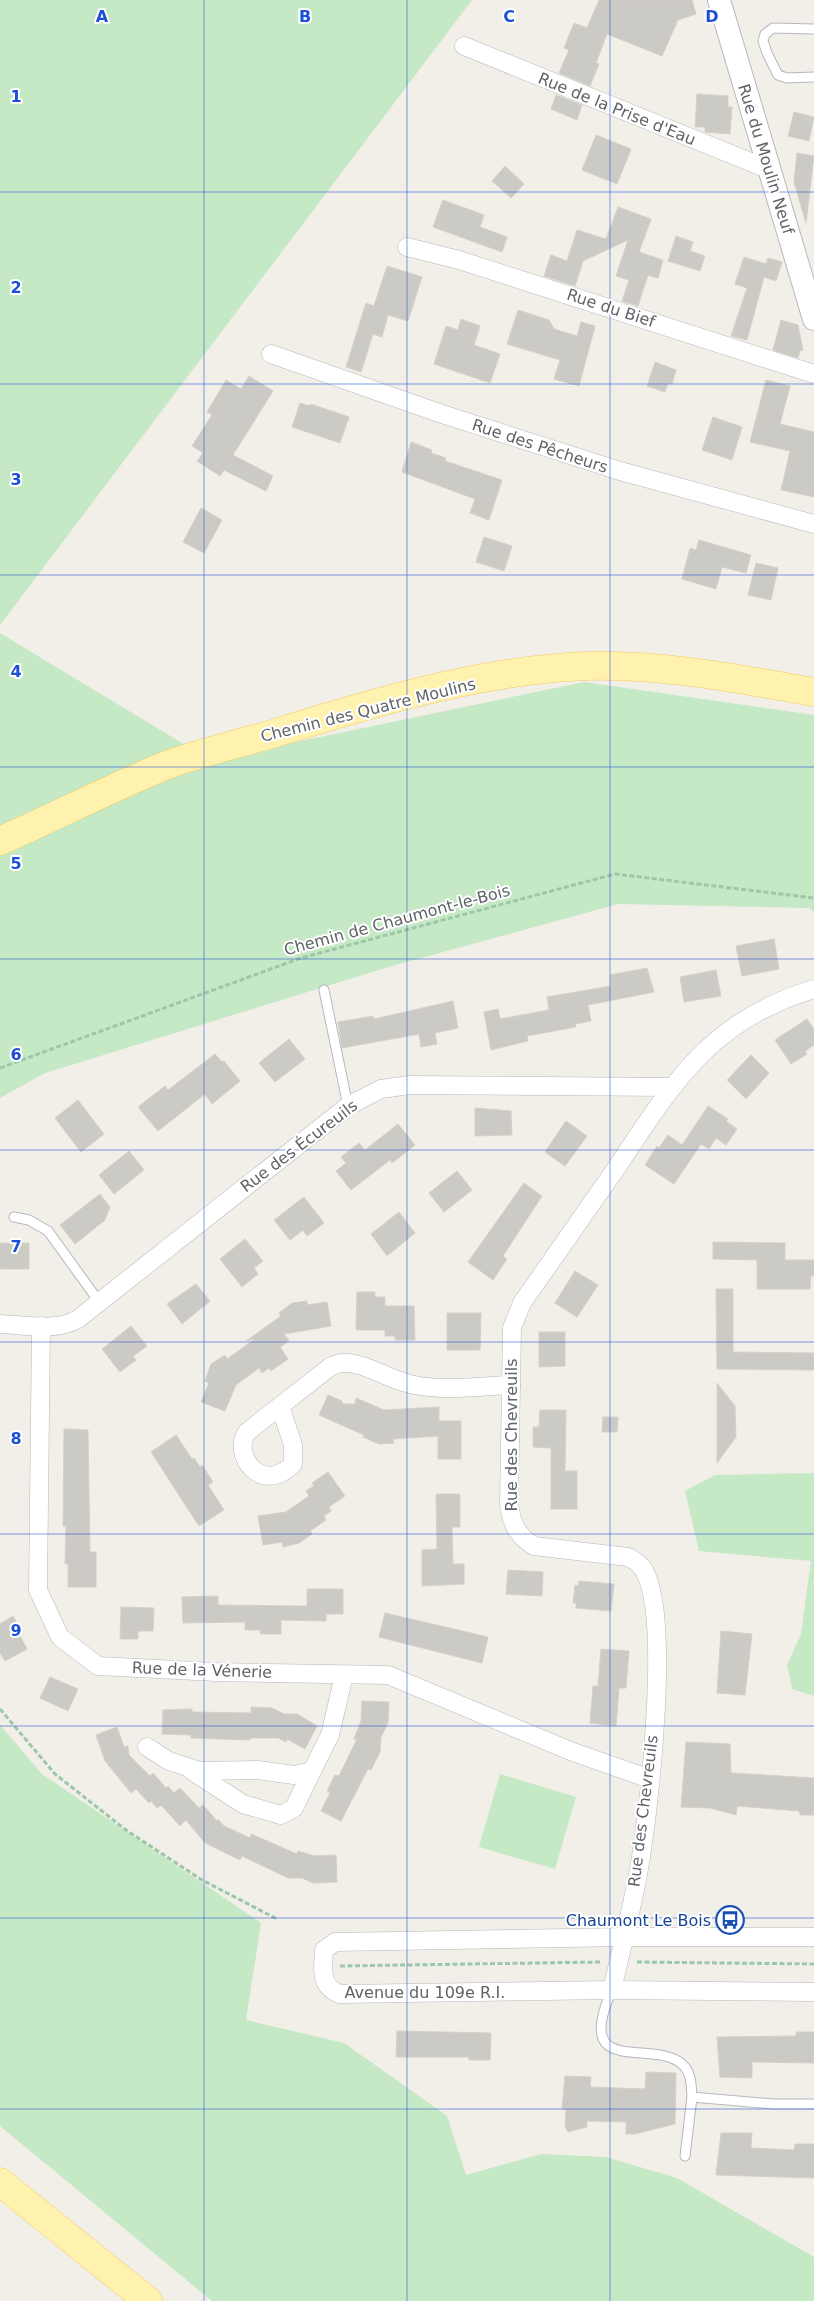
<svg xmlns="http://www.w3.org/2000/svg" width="814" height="2301" font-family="'DejaVu Sans',sans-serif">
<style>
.green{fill:#c5e8c5}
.building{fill:#cccac5;stroke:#d6d1c6}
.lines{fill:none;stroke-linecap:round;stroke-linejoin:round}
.service-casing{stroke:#b5b8bc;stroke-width:11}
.minor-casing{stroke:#b5b8bc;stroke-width:19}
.tertiary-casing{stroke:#b5b8bc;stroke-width:24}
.primary-casing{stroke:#f2c960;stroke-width:29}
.path{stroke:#9cc7a9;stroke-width:3;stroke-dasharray:5 2.5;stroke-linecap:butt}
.service{stroke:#fff;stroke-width:9}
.minor{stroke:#fff;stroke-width:18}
.tertiary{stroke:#fff;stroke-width:22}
.primary{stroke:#fff2af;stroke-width:28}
.grid{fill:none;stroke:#1d4ed8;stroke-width:1;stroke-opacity:0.55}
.labels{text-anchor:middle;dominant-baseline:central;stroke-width:4;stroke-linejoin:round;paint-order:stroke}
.street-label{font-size:16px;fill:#5f6368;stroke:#fff}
.transit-label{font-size:16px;fill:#164399;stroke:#fff;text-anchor:end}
.grid-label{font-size:16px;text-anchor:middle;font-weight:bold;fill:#1d4ed8;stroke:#fff;stroke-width:4;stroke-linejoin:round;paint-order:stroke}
</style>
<rect width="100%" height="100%" fill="#f1efe8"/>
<g class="green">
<path d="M0,0H472L0,625Z"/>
<path d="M0,633L210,760L584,682L814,715V913L809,908L618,904L392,966L45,1073L0,1098Z"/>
<path d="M814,1473V1696L792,1689L787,1665L801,1634L811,1561L699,1551L685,1491L715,1475Z"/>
<path d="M0,1725L42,1774L261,1923L246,2020L344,2043L447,2116L466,2175L541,2154L606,2157L677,2178L814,2257V2301H212L0,2126Z"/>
<path d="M500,1774L576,1797L555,1869L479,1847Z"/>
</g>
<g class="building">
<path d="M599,0H692L696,14L678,20L662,56L607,34L596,63L599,64L590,86L559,73L569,50L564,48L574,23L587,28Z"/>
<path d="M697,94L728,96V107H732L730,134L705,132V127H695Z"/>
<path d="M556,95L582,105L577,120L551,109Z"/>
<path d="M794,112L814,117L809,141L788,136Z"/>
<path d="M596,135L631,149L617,184L582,170Z"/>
<path d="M797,153L814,156L806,223L794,182Z"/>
<path d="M505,166L524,184L511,198L492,181Z"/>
<path d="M443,200L484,215L480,227L507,237L502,252L433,227Z"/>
<path d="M618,207L651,219L639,252L663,260L658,278L648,275L638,306L622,301L629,280L616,276L628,240L583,261L575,286L544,276L551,255L567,261L577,230L606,239Z"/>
<path d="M676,236L693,242L690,251L705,256L700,271L668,261Z"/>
<path d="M744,257L766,264L768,258L782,262L776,281L764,277L747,340L731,336L747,288L735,284Z"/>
<path d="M387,266L422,277L408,321L388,315L382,337L373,334L361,372L346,367L366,303L374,306Z"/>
<path d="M518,310L549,320L554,329L577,336L581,322L595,326L579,386L554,379L560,360L507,344Z"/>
<path d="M461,319L480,326L474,345L500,354L490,383L434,364L446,326L458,330Z"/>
<path d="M781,320L798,325L803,350L800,351L798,358L773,350Z"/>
<path d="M655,362L676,370L672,384L668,383L665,392L647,386Z"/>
<path d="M249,376L273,391L233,455L273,476L266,491L224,470L220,476L197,461L203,453L192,446L212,415L207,412L226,380L241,389Z"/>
<path d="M766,380L790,386L780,424L814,432V497L781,490L790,451L750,442Z"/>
<path d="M300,403L310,406L311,404L349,417L340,443L292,427Z"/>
<path d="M713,417L742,427L732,460L702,450Z"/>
<path d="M411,442L432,450L431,453L446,458L445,461L502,480L489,520L470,513L475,499L402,472Z"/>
<path d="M201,508L222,520L204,553L183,542Z"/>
<path d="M484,537L512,546L504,571L476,562Z"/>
<path d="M699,540L751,555L746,573L722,567L716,589L682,579L690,548L696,550Z"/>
<path d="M756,563L778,568L771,600L748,595Z"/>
<path d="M774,939L779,969L742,976L736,946Z"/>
<path d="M647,968L654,992L588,1005L591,1021L575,1024L576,1027L527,1036L528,1041L491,1050L484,1012L498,1009L500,1019L549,1010L547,997L611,986L610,975Z"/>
<path d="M716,970L721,996L684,1002L680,977Z"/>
<path d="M453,1001L458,1028L435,1033L437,1044L421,1047L419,1034L342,1048L338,1022L373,1016L374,1019Z"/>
<path d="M807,1019L814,1029V1045L805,1051L807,1054L791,1064L775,1040Z"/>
<path d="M289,1039L305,1059L275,1082L259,1063Z"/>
<path d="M215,1054L222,1062L224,1061L240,1081L212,1104L205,1094L158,1131L138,1107L165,1086L168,1090Z"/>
<path d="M751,1055L769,1073L746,1099L727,1080Z"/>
<path d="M78,1100L104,1134L81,1152L55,1118Z"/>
<path d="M708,1106L728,1119L726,1121L737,1129L726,1145L716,1138L709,1149L701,1144L674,1184L645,1165L657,1146L659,1148L668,1135L682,1145Z"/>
<path d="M475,1108L511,1111L512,1135L475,1136Z"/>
<path d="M566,1121L587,1136L565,1166L545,1152Z"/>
<path d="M398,1124L415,1145L392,1163L390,1160L351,1190L336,1171L346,1163L341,1157L359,1143L365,1150Z"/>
<path d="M129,1151L144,1170L114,1194L99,1175Z"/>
<path d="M457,1171L472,1190L444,1212L429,1193Z"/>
<path d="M524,1183L542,1196L503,1256L507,1259L493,1280L468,1262Z"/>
<path d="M100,1194L110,1207L105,1220L75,1244L60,1225Z"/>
<path d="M304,1197L324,1223L307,1236L303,1230L290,1240L274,1220Z"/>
<path d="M399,1212L415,1233L387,1256L371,1234Z"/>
<path d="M245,1239L263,1261L254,1268L258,1274L242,1287L220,1259Z"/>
<path d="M713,1242L785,1243V1260H814V1276H811L810,1289H757V1260L713,1259Z"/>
<rect x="0" y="1243" width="29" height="26"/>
<path d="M575,1271L598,1285L577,1317L555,1303Z"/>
<path d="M196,1284L210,1301L182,1324L167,1304Z"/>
<path d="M716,1289H733V1352L814,1353V1370L717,1369Z"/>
<path d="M357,1292H375V1297H385V1306H414L415,1340H395V1336H385V1330H356Z"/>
<path d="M307,1301V1305L327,1302L331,1326L284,1334L289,1341L280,1347L288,1359L271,1371L269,1368L262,1373L259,1368L236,1385L225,1411L201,1402L209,1383L205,1381L211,1364L225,1355L227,1359L255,1339L246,1341L281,1316L279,1313L292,1303Z"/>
<path d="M447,1313H481L480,1350H447Z"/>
<path d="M131,1326L147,1346L133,1356L136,1360L120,1372L102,1349Z"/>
<path d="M539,1332H565V1366L539,1367Z"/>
<path d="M717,1383L735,1406L736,1437L717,1463Z"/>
<path d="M328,1395L342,1401V1404H355L356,1398L384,1410L439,1407V1421H461V1459H438V1436L393,1439L394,1443L379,1444L363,1437L364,1435L319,1415Z"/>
<path d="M540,1410H566L565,1471H577V1509H551V1448L533,1447V1427H539Z"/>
<path d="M603,1417H618L617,1432H602Z"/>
<path d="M64,1429L88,1430L90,1552H96V1587H68V1564H65L66,1526H63Z"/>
<path d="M176,1435L192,1459L194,1458L200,1467L202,1465L213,1482L208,1485L224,1510L199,1526L151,1452Z"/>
<path d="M328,1472L345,1496L329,1507L331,1511L324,1516L326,1520L310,1531L312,1534L299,1543L283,1547L282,1542L263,1545L258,1516L286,1512L309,1496L306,1491L314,1486L312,1483Z"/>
<path d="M436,1494H460V1527H452L453,1564H464V1584L422,1586V1550L437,1549Z"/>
<path d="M508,1570L543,1572L542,1596L506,1594Z"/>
<path d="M579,1581L614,1584L611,1611L576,1608V1603H573L575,1585L578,1586Z"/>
<path d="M307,1589H343V1614H326V1621L281,1620V1634H260V1630H245V1622L183,1623L182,1597L218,1596V1605L307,1606Z"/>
<path d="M121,1607L154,1608L153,1631H138V1639H120Z"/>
<path d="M385,1613L488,1637L482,1663L379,1637Z"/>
<path d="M13,1616L21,1630L18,1632L27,1649L5,1661L0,1653V1624Z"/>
<path d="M721,1631L752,1634L745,1695L717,1693Z"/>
<path d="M601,1649L629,1651L626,1688H619L616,1726L590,1723L593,1686H598Z"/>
<path d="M50,1677L78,1689L68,1711L40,1698Z"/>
<path d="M362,1701L389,1702L388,1723L381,1737L380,1752L371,1770L368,1769L341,1821L321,1811L330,1793L327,1791L335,1775L339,1776L357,1739H354L361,1721Z"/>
<path d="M251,1707L272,1708L284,1714H297L317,1726L305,1749L287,1739L286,1742L278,1738H250V1740L191,1738V1735L162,1734L163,1710L192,1709V1712L251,1713Z"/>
<path d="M117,1727L124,1747L128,1746L129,1755L150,1776L153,1773L166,1788L168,1786L174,1793L180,1788L199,1808L203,1805L217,1821L218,1819L224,1826L250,1838L251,1834L297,1854L298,1851L315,1856L336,1855L337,1882L313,1883L302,1878H288L242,1856L240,1860L205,1843L186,1820L180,1826L161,1805L157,1808L151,1801L149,1803L136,1789L131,1793L105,1761L96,1735Z"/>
<path d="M686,1742L730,1744L731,1773L814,1778V1815H800L799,1811L737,1806L736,1815L710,1808L681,1807Z"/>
<path d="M397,2031L491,2033L490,2060H469V2057H396Z"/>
<path d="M796,2032H814V2063L752,2062V2078L720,2077L717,2037L796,2036Z"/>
<path d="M646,2072L676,2073L675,2124L635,2134H626V2122L587,2121V2127L568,2132L565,2126L566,2109H562L565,2076L591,2077L590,2087L645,2089Z"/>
<path d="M721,2133H752L751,2148L794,2150L795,2144H814V2178L716,2175Z"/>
</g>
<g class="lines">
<defs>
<g id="service">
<path d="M814,29L773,28L765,34L763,41L767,53L778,75L787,78L814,77"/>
<path d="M324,990L348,1106"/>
<path d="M14,1217L29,1220L48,1231L100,1303"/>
<path d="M612,1990C572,2079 652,2038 682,2064C692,2073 691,2085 692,2097L773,2104H814"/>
<path d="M685,2156L692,2097"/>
</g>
<g id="minor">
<path d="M464,46L770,170"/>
<path d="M407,247L459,260L814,374"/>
<path d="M271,354L442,414L620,471L814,524"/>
<path d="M0,1324C26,1325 55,1332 78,1319L348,1106L381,1089L410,1085L670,1087"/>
<path d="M41,1326L38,1590L60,1637L98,1666L216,1672L388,1675L573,1752L650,1779"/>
<path d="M280,1406L293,1445V1464C262,1496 231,1455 247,1432L330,1367C351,1354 382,1376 403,1382C437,1393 476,1386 511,1385"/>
<path d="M147,1747L169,1761L200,1771L258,1770L294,1775L308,1772L313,1769L330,1735L344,1675"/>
<path d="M192,1771L243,1804L281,1815L294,1808L313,1769"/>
<path d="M814,1937H623L335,1942L324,1950C323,1969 319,1986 340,1994L612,1990L814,1992"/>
<path d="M612,1990C622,1946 634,1902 641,1857C650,1797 670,1622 645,1572C641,1564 635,1561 628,1557L534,1546C517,1536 511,1523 509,1503L512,1328L522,1303C553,1259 584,1214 615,1170C672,1085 709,1020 814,989"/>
</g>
<path id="tertiary" d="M719,0L814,319"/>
<g id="primary">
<path d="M0,841C54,817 107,790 162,767C197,753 236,745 272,734C368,704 486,669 587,666C663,664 739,679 814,692"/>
<path d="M0,2182L148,2301"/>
</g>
</defs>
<use href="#service" class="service-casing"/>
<use href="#minor" class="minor-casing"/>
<use href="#tertiary" class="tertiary-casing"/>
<use href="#primary" class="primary-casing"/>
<g class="path">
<path d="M0,1068L301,958L615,874L814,898"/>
<path d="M0,1709L55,1774L126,1830L202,1880L277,1919"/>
<path d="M637,1962L814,1964"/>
<path d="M340,1966L601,1962"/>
</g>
<use href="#service" class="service"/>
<use href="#minor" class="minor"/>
<use href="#tertiary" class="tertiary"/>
<use href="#primary" class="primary"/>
</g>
<path class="grid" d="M204,0V2301M407,0V2301M610,0V2301M0,192H814M0,384H814M0,575H814M0,767H814M0,959H814M0,1150H814M0,1342H814M0,1534H814M0,1726H814M0,1918H814M0,2109H814"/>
<defs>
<symbol id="bus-ring" viewBox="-11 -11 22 22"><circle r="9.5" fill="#fff" stroke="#1a4fb4" stroke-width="1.5"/><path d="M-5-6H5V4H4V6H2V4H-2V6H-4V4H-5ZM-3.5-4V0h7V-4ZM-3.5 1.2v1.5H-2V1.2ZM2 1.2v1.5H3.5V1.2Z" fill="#1a4fb4"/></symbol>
</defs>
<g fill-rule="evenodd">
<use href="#bus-ring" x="714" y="1904" width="32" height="32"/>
</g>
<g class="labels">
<g class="street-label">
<text transform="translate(617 109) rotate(22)">Rue de la Prise d'Eau</text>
<text transform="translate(766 159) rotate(73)">Rue du Moulin Neuf</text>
<text transform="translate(611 308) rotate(18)">Rue du Bief</text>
<text transform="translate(540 446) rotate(18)">Rue des Pêcheurs</text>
<text transform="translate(368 710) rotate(-14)">Chemin des Quatre Moulins</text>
<text transform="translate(397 920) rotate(-15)">Chemin de Chaumont-le-Bois</text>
<text transform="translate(299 1146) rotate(-37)">Rue des Écureuils</text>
<text transform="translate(511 1435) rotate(-90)">Rue des Chevreuils</text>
<text transform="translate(202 1670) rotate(2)">Rue de la Vénerie</text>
<text transform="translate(643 1811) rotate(-83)">Rue des Chevreuils</text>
<text x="425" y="1992">Avenue du 109e R.I.</text>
</g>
<g class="transit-label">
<text x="711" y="1920">Chaumont Le Bois</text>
</g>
</g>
<g class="grid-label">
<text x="102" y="22">A</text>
<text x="305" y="22">B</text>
<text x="509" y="22">C</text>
<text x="712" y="22">D</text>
<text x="16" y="102">1</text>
<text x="16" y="293">2</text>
<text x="16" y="485">3</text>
<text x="16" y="677">4</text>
<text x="16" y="869">5</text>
<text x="16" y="1060">6</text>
<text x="16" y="1252">7</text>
<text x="16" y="1444">8</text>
<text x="16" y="1636">9</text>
</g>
</svg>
